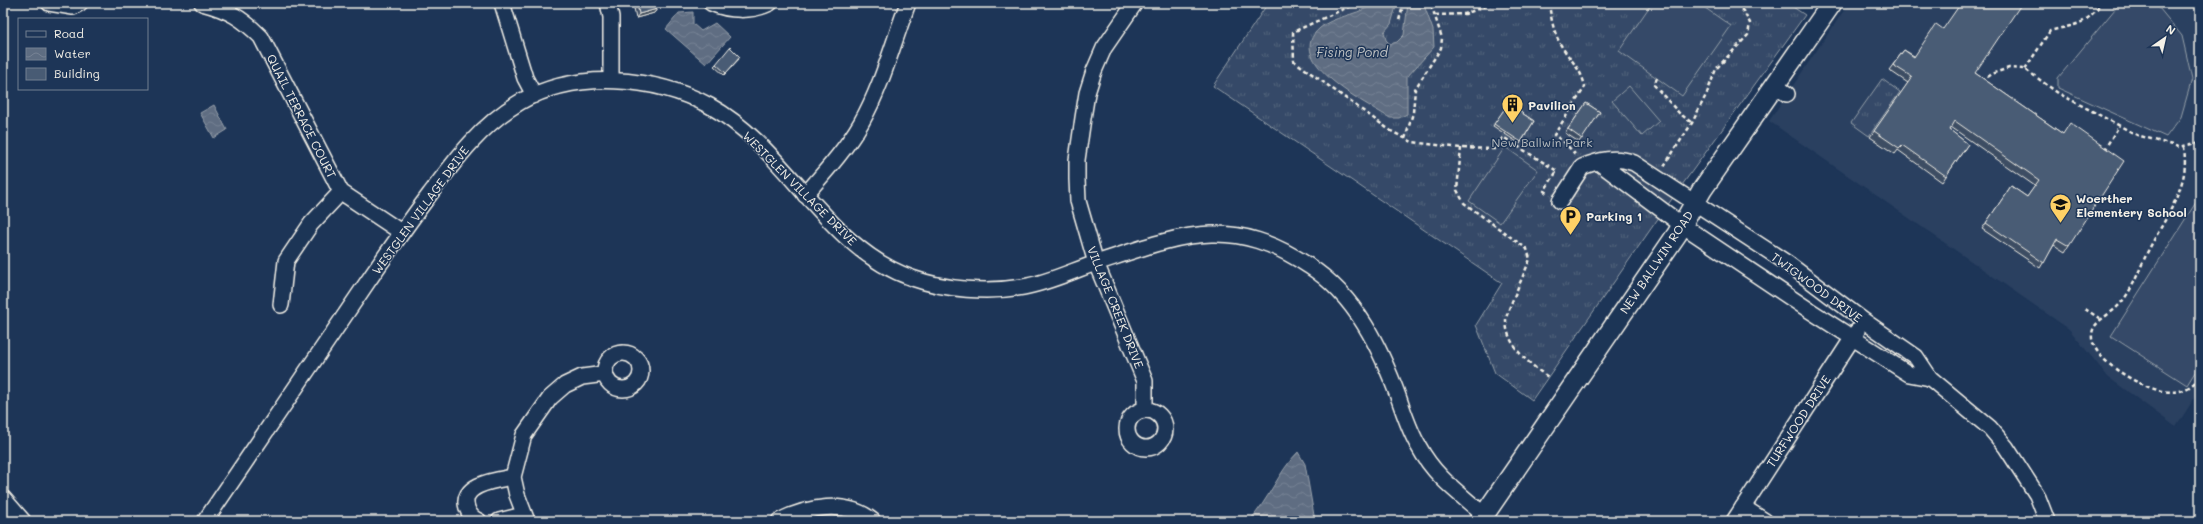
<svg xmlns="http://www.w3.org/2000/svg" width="2203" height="524" font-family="Mali,sans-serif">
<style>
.built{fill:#2a4060}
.grass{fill:url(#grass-tufts);stroke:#949ea8}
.pitch{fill:#354a67;stroke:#949ea8}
.water{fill:url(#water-waves);stroke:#9aa2ab}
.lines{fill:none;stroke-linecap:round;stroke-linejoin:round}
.minor-casing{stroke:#f4f1e8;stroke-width:18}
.major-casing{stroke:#f4f1e8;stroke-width:22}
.path{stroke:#f4f1e8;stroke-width:2.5;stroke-dasharray:4 3;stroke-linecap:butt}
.minor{stroke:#1d3557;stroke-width:15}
.major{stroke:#1d3557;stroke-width:19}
.wall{fill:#3e4e64;stroke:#f4f1e8}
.shaded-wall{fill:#324051;stroke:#f4f1e8}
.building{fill:#485b74;stroke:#f4f1e8}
.labels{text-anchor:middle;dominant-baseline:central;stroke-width:3;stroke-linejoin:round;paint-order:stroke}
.poi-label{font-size:12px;font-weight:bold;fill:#f4f1e8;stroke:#1d3557;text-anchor:start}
.street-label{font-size:12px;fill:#f4f1e8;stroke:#1d3557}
.park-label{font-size:12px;fill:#bbbfc1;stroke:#1d3557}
.water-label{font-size:13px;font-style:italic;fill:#c0c3c4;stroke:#1d3557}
</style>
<defs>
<pattern id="grass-tufts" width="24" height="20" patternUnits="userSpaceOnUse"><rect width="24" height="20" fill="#354a67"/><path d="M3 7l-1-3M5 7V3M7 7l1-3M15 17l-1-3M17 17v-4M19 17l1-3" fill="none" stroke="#53657d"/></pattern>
<pattern id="water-waves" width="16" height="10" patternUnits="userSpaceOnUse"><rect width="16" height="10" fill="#5e6d82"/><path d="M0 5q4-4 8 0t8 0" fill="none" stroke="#768294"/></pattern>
</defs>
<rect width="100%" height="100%" fill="#1d3557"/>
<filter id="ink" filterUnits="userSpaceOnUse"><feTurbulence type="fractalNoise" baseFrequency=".025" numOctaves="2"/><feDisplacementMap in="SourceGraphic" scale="8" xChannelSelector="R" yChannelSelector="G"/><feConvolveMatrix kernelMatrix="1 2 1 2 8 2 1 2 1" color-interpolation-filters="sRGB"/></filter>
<g filter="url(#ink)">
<path class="built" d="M1849,3H2200V389L2176,427L2108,377L2069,329L1769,121Z"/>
<g class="grass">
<path d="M1268,3H1787L1805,15L1664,210L1532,400L1495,373L1476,325L1502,283L1213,86Z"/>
<path d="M1882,79L1900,92L1869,136L1851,123Z"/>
</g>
<g class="pitch">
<path d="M1652,3H1698L1731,26L1682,96L1619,51Z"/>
<path d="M2120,3H2155L2182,36L2192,79L2181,117L2166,137L2058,88V78Z"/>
<path d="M1629,86L1659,121L1642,136L1612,101Z"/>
<path d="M1505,147L1538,170L1500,223L1469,201Z"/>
<path d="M2200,196V364L2187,385L2111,336Z"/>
</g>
<g class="water">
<path d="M1371,3H1397L1391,24L1384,32L1386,40L1390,44L1397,42L1404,35L1408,3H1426L1425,8L1433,30L1434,47L1407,77V114L1399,118H1390C1368,104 1281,61 1320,28C1334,16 1354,16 1370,6Z"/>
<path d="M693,12V24L701,31L715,23L730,37L706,64L666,29L679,13Z"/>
<path d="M214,105L227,130L214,138L200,113Z"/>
<path d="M1298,452L1305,464L1315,521H1249C1269,500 1278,472 1298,452Z"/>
</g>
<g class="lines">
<defs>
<g id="minor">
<path d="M49,3L73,7L80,3"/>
<path d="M202,3C229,10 242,18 261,37L341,192L401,232"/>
<path d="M502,3L525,78L534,95"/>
<path d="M608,3L611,17V80"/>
<path d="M711,3C729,11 752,12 770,3"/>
<path d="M1135,3L1104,48L1094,71L1087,93L1083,118L1077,160V179L1078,201L1096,263L1145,381V409"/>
<path d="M1774,85L1787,94"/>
<path d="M1598,162L1682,225L1809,310L1909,374L1930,378"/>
<path d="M805,195C825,172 846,149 861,123C882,86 893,43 908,3"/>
<path d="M1560,201L1582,167C1599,160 1615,156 1634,163L1787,263L1864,321L1916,357L1930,378L1990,428L2006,447L2037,495L2047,521"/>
<path d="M281,305L286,261L311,224L341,192"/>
<circle cx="623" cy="371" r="18"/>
<circle cx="1146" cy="429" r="19"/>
<path d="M3,498L23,521"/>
<path d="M1743,507L1765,521"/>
<path d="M205,521C257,445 308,369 360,293C383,259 406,226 430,194C456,159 481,125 520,102C576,70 654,76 710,106C788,149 825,248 912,278C946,290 987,293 1023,287C1048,283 1072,271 1096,263C1179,236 1230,213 1309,266C1356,296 1381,349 1399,399C1405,416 1410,432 1419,447C1435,477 1459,493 1484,515"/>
<path d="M479,521C473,519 469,514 467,508C459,484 497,480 513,477"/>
<path d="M499,521L523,515"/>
<path d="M527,521L517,495L513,477L524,435L550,398L565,385L582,377L605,374"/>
<path d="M779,521C807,507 846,499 873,521"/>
<path d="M1734,521L1857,331"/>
</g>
<path id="major" d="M1480,521L1677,234L1702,190L1832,3"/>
</defs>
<use href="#minor" class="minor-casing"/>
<use href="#major" class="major-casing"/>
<g class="path">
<path d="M1357,3L1293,32L1294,61L1391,131L1412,142L1461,148L1495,149L1503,137L1557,171L1544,191L1547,193"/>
<path d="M1426,3L1432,7"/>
<path d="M1549,3C1551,19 1554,34 1562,47C1571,61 1582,70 1585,87L1554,135L1564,142L1575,154"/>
<path d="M1435,15L1465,14L1493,3"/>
<path d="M1399,20L1404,3"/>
<path d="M2025,69L2050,31C2074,24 2085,27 2101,3"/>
<path d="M1657,78L1654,85L1679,113L1692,123"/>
<path d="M1981,81L1991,74L2009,68L2025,69L2058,93L2137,135L2179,147L2200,142"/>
<path d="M1405,139L1413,113L1415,89L1441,48L1442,38L1432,7L1440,3"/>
<path d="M2184,146C2185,158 2186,169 2182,182C2175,207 2159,229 2147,253C2139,270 2132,292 2118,306C2110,315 2093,321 2092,334C2089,359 2138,385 2158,390C2176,394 2189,392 2200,376"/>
<path d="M1461,148L1457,190L1464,203L1527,249L1530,259C1526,270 1506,313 1506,319C1506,346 1528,363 1548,377"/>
<path d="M2104,150L2119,126"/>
<path d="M1664,166L1692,123L1707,93L1716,69L1748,35L1750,23L1743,11L1735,3"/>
<path d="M2085,309L2102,320"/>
</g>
<use href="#minor" class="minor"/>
<use href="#major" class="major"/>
</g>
<g class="wall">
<path d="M633,3H655L657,9L654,13L636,18Z"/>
<path d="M1904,50L1914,56L1975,73L2063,134L2069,246L2065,252L2054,245L2040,268L1982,229L2011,186L2027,197L2035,186L1951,127L1950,130L1968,144L1942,182L1898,150L1895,154L1870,137L1908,83L1889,70Z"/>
<path d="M739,59L724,75L714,66L716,64Z"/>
<path d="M1586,103L1600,112L1579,142L1565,133Z"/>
<path d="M1508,104L1534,121L1520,144L1493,126Z"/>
</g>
<path class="shaded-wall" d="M657,9L654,13L636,18L639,14Z"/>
<g class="building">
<path d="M637,3H655L657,9L639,14Z"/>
<path d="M1961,3H2022L1975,73L2063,134L2070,123L2124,161L2069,246L2057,239L2044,263L1986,223L2011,186L2027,197L2039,180L1955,121L1950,130L1968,144L1946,176L1902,145L1899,148L1874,131L1912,77L1893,65L1904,50L1914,57L1936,24L1943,29Z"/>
<path d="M730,47L740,57L726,73L716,64Z"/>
<path d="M1586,103L1600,112L1582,139L1568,129Z"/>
<path d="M1508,104L1534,121L1521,142L1494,124Z"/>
</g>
</g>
<defs>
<symbol id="building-pin" viewBox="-11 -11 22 30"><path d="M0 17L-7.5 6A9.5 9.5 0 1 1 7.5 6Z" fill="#ffd166" stroke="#1d3557"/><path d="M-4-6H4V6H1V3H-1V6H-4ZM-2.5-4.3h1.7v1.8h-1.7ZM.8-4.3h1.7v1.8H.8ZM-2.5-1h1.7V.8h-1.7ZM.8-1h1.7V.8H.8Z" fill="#111"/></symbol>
<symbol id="school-pin" viewBox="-11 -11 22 30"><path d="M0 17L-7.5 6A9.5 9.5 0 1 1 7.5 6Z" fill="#ffd166" stroke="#1d3557"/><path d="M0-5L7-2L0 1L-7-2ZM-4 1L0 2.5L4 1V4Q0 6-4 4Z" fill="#111"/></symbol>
<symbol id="parking-pin" viewBox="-11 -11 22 30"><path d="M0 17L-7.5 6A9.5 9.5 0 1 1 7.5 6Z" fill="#ffd166" stroke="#1d3557"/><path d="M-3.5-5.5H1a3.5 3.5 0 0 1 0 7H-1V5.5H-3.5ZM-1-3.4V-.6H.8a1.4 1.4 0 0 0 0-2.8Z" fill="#111"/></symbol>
</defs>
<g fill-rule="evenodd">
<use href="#building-pin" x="1500" y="92" width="25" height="34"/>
<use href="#school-pin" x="2048" y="192" width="25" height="34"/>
<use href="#parking-pin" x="1558" y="204" width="25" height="34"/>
</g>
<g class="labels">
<g class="poi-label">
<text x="1528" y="105">Pavilion</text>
<text x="2076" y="198">Woerther<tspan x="2076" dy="14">Elementery School</tspan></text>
<text x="1586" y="216">Parking 1</text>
</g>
<g class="street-label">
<text transform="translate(302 116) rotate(63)">QUAIL TERRACE COURT</text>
<text transform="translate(800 188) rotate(45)">WESTGLEN VILLAGE DRIVE</text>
<text transform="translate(420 210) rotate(-54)">WESTGLEN VILLAGE DRIVE</text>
<text transform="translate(1656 262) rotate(-56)">NEW BALLWIN ROAD</text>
<text transform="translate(1817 287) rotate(36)">TWIGWOOD DRIVE</text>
<text transform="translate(1116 307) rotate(68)">VILLAGE CREEK DRIVE</text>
<text transform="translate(1798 421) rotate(-57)">TURFWOOD DRIVE</text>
</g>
<g class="park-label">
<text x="1542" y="142">New Ballwin Park</text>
</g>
<g class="water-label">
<text x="1352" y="51">Fising Pond</text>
</g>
</g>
<rect width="2203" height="524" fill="none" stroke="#1d3557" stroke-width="16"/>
<rect x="8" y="8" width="2187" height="508" fill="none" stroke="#f4f1e8" stroke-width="1.5" filter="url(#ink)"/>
<rect x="18" y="18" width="130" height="72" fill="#1d3557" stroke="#738091"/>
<rect x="26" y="31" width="20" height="6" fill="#1d3557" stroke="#738091"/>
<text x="54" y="38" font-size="12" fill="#f4f1e8">Road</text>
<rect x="26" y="48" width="20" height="12" fill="url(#water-waves)" stroke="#738091"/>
<text x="54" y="58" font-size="12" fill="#f4f1e8">Water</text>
<rect x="26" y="68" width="20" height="12" fill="#485b74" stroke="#738091"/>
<text x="54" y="78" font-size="12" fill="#f4f1e8">Building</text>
<g transform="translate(2165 38) rotate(34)" stroke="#1d3557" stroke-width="3" paint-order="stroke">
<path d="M0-3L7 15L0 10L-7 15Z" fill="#f4f1e8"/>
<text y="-6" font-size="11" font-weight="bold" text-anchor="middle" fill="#f4f1e8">N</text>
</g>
</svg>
